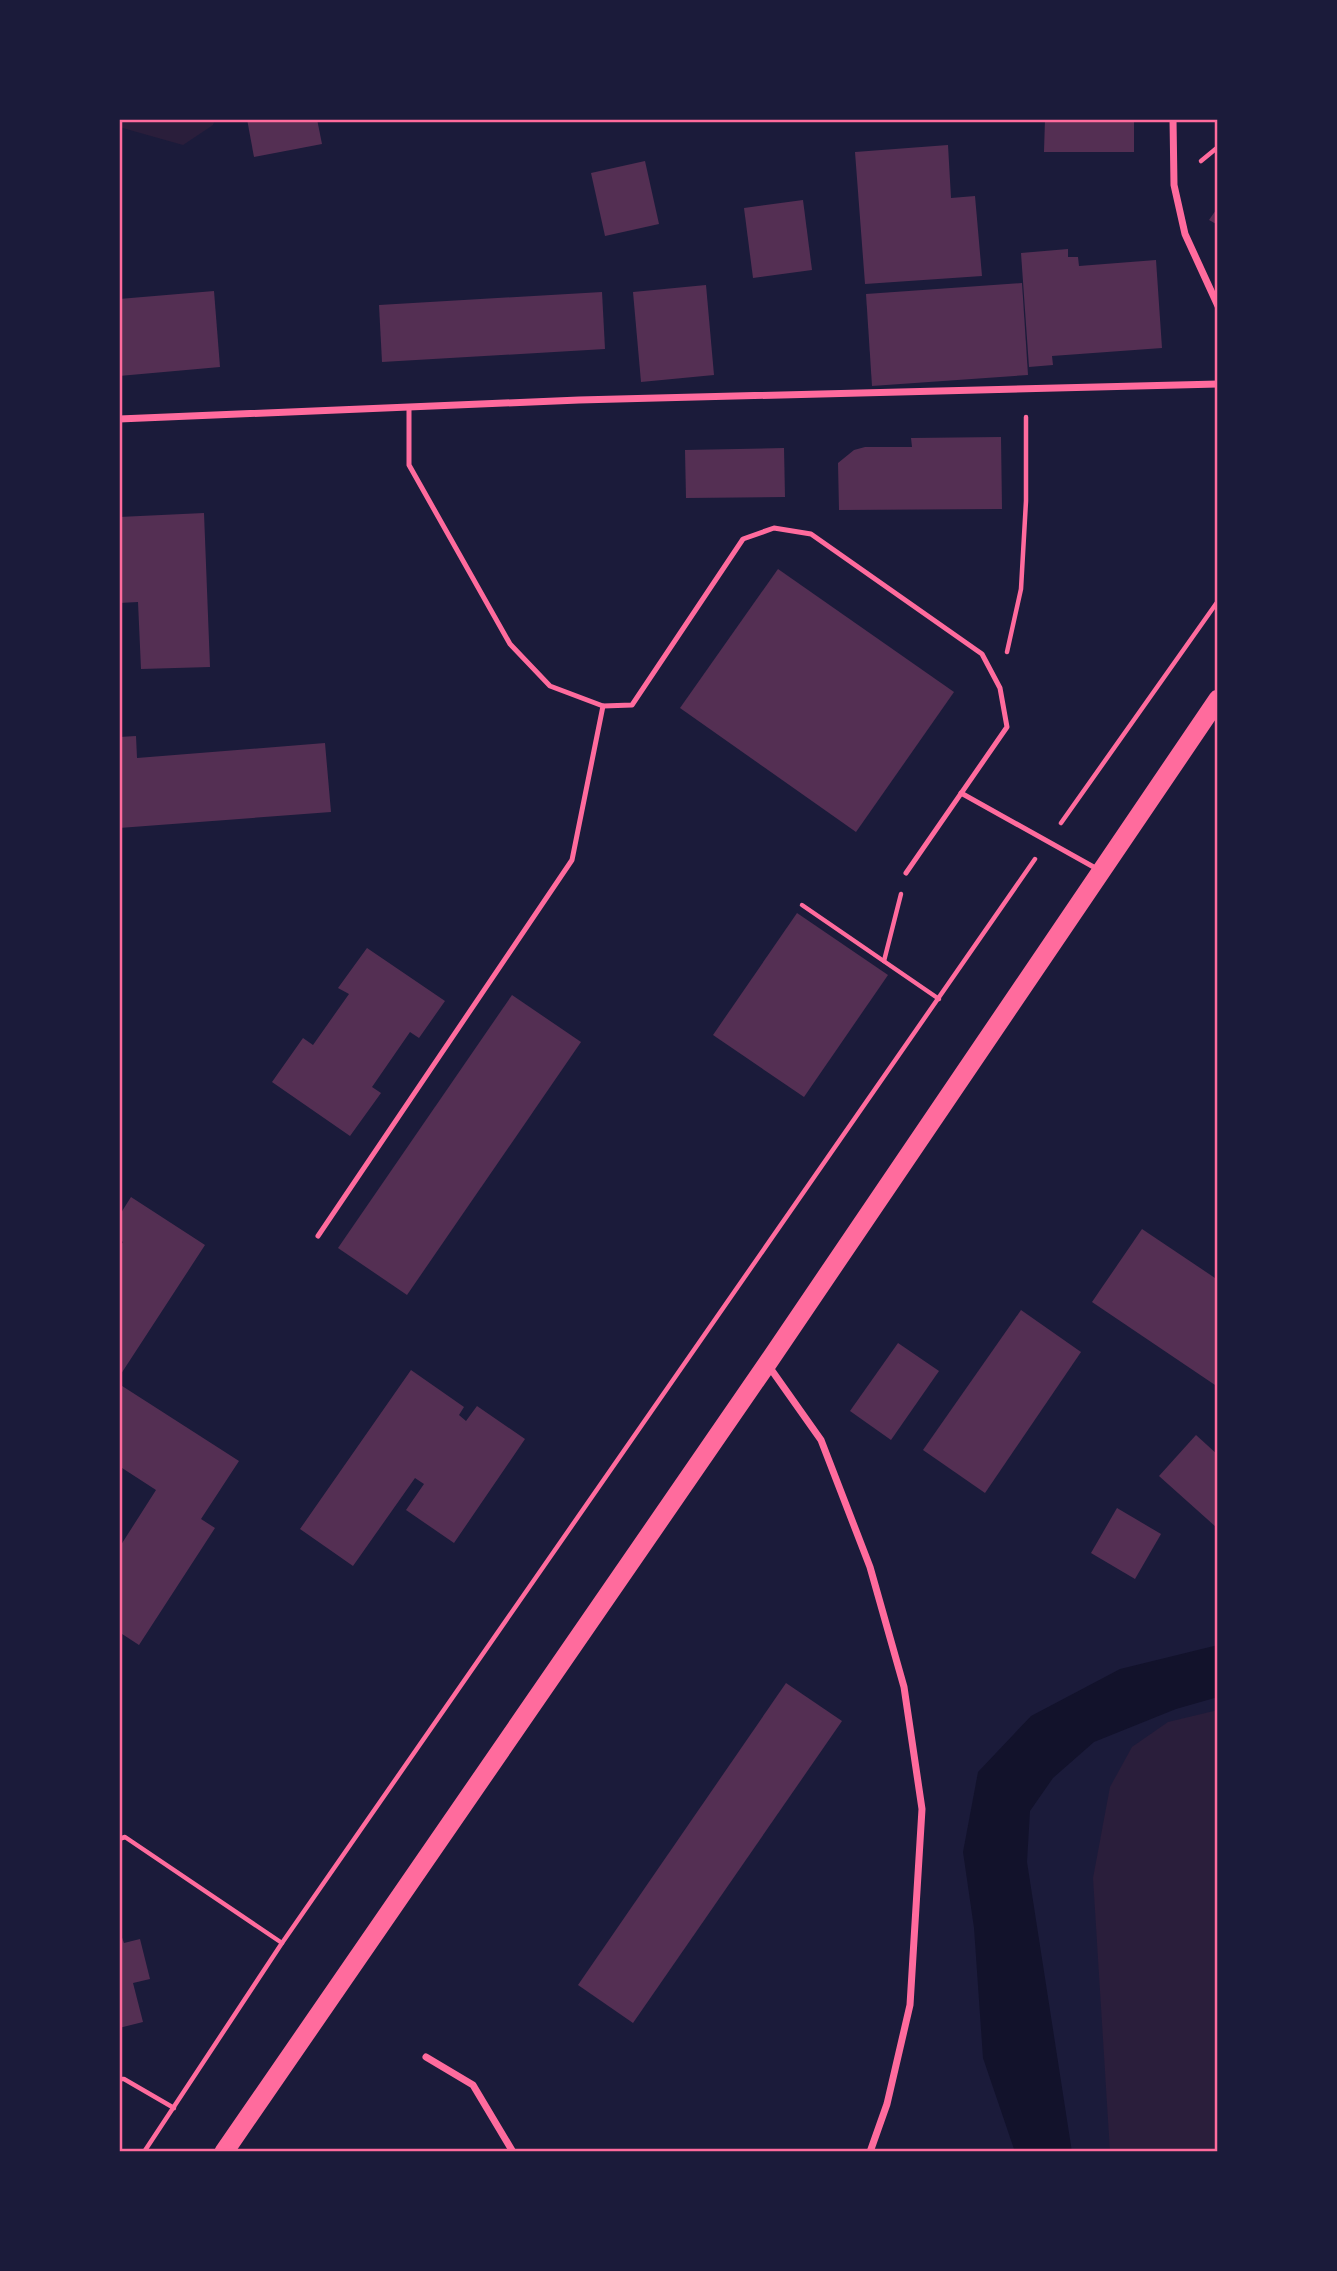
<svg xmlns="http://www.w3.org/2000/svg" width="1337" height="2271" font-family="'PT Sans',sans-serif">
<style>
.green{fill:#2a1e3b}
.water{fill:#12122b}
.building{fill:#542f53}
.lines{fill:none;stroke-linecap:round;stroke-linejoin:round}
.path{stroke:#ff6b9d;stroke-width:4.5}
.service{stroke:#ff6b9d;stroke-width:5}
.minor{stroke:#ff6b9d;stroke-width:7}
.trunk{stroke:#ff6b9d;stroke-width:19}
.neatline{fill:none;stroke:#ff6b9d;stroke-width:2.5}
</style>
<rect width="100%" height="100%" fill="#1b1b3a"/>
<g class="green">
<path d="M119,119H215L213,125L183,145L119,127Z"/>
<path d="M1218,1710V2152H1110L1093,1878L1110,1787L1132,1747L1168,1722Z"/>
</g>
<path class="water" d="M1218,1645V1697L1176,1709L1094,1742L1053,1778L1030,1811L1027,1862L1072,2152H1015L983,2058L974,1928L963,1852L978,1772L1031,1716L1120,1669Z"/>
<g class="building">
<path d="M247,119H317L322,144L254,157Z"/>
<path d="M1045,119H1134V152H1044Z"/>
<path d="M948,145L951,198L975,196L982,276L865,284L855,152Z"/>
<path d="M645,161L659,224L605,236L591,173Z"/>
<path d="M803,200L812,270L753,278L744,208Z"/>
<path d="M1218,207V225L1209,220Z"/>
<path d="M1068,249V257H1078L1079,266L1156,260L1162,348L1052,356L1053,365L1029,367L1021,253Z"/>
<path d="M1022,283L1028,375L872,386L866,294Z"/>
<path d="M706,285L714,375L641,382L633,292Z"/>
<path d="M214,291L220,367L119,376V299Z"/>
<path d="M602,292L605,349L382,362L379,305Z"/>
<path d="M1001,437L1002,509L839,510L838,463L854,450L865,447H912L911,438Z"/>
<path d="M784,448L785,497L686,498L685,450Z"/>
<path d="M204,513L210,667L141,669L138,602L119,603V517Z"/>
<path d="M778,569L954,692L856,832L680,708Z"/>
<path d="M136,736L137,758L325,743L331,812L119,828V737Z"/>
<path d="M797,913L888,975L804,1097L713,1035Z"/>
<path d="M367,948L445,1001L419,1038L410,1032L372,1087L381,1093L350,1136L272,1082L303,1038L313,1045L349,994L338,988Z"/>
<path d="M512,995L581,1042L407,1295L338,1248Z"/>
<path d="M131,1197L205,1245L119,1377V1248L123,1242L119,1239V1216Z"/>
<path d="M1142,1229L1218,1280V1387L1092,1302Z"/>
<path d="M1021,1310L1081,1352L985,1493L923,1450Z"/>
<path d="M898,1343L939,1371L891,1440L850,1411Z"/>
<path d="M411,1370L464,1407L459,1415L466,1421L477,1406L525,1439L454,1543L406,1510L424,1484L415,1478L353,1566L300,1529Z"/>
<path d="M119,1384L239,1461L201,1519L215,1528L139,1645L119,1632V1548L156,1490L119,1466Z"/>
<path d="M1196,1435L1218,1455V1524L1216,1527L1159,1476Z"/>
<path d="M1117,1508L1161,1534L1135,1579L1091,1553Z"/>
<path d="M786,1683L842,1721L633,2023L578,1985Z"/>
<path d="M119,1929L124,1943L140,1939L150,1979L133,1983L143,2022L119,2028Z"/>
</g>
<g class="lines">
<g class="path">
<path d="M1201,161L1218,147"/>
<path d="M1007,652L1021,589L1026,501V417"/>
<path d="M1061,823L1218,601"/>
<path d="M802,905L939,999"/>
<path d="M884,961L901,894"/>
<path d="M119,1839L125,1837L282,1943"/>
<path d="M119,2079H124L174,2108"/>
<path d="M144,2152L282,1943L1035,859"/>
</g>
<g class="service">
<path d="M409,407V465L510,644L550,686L603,706L632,705L743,539L774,528L811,534L982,654L1000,688L1007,727L906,873"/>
<path d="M961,793L1099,870"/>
<path d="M318,1236L572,860L603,706"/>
</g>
<g class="minor">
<path d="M1173,119L1174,185L1185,234L1218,306"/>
<path d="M119,419L579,400L1218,384"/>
<path d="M768,1365L821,1440L870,1567L904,1687L922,1809L910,2005L887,2104L870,2152"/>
<path d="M426,2057L473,2085L513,2152"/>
</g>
<path class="trunk" d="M224,2152L767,1364L1218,699"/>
</g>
<rect width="1337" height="2271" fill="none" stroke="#1b1b3a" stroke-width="242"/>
<rect x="121" y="121" width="1095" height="2029" class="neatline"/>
</svg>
